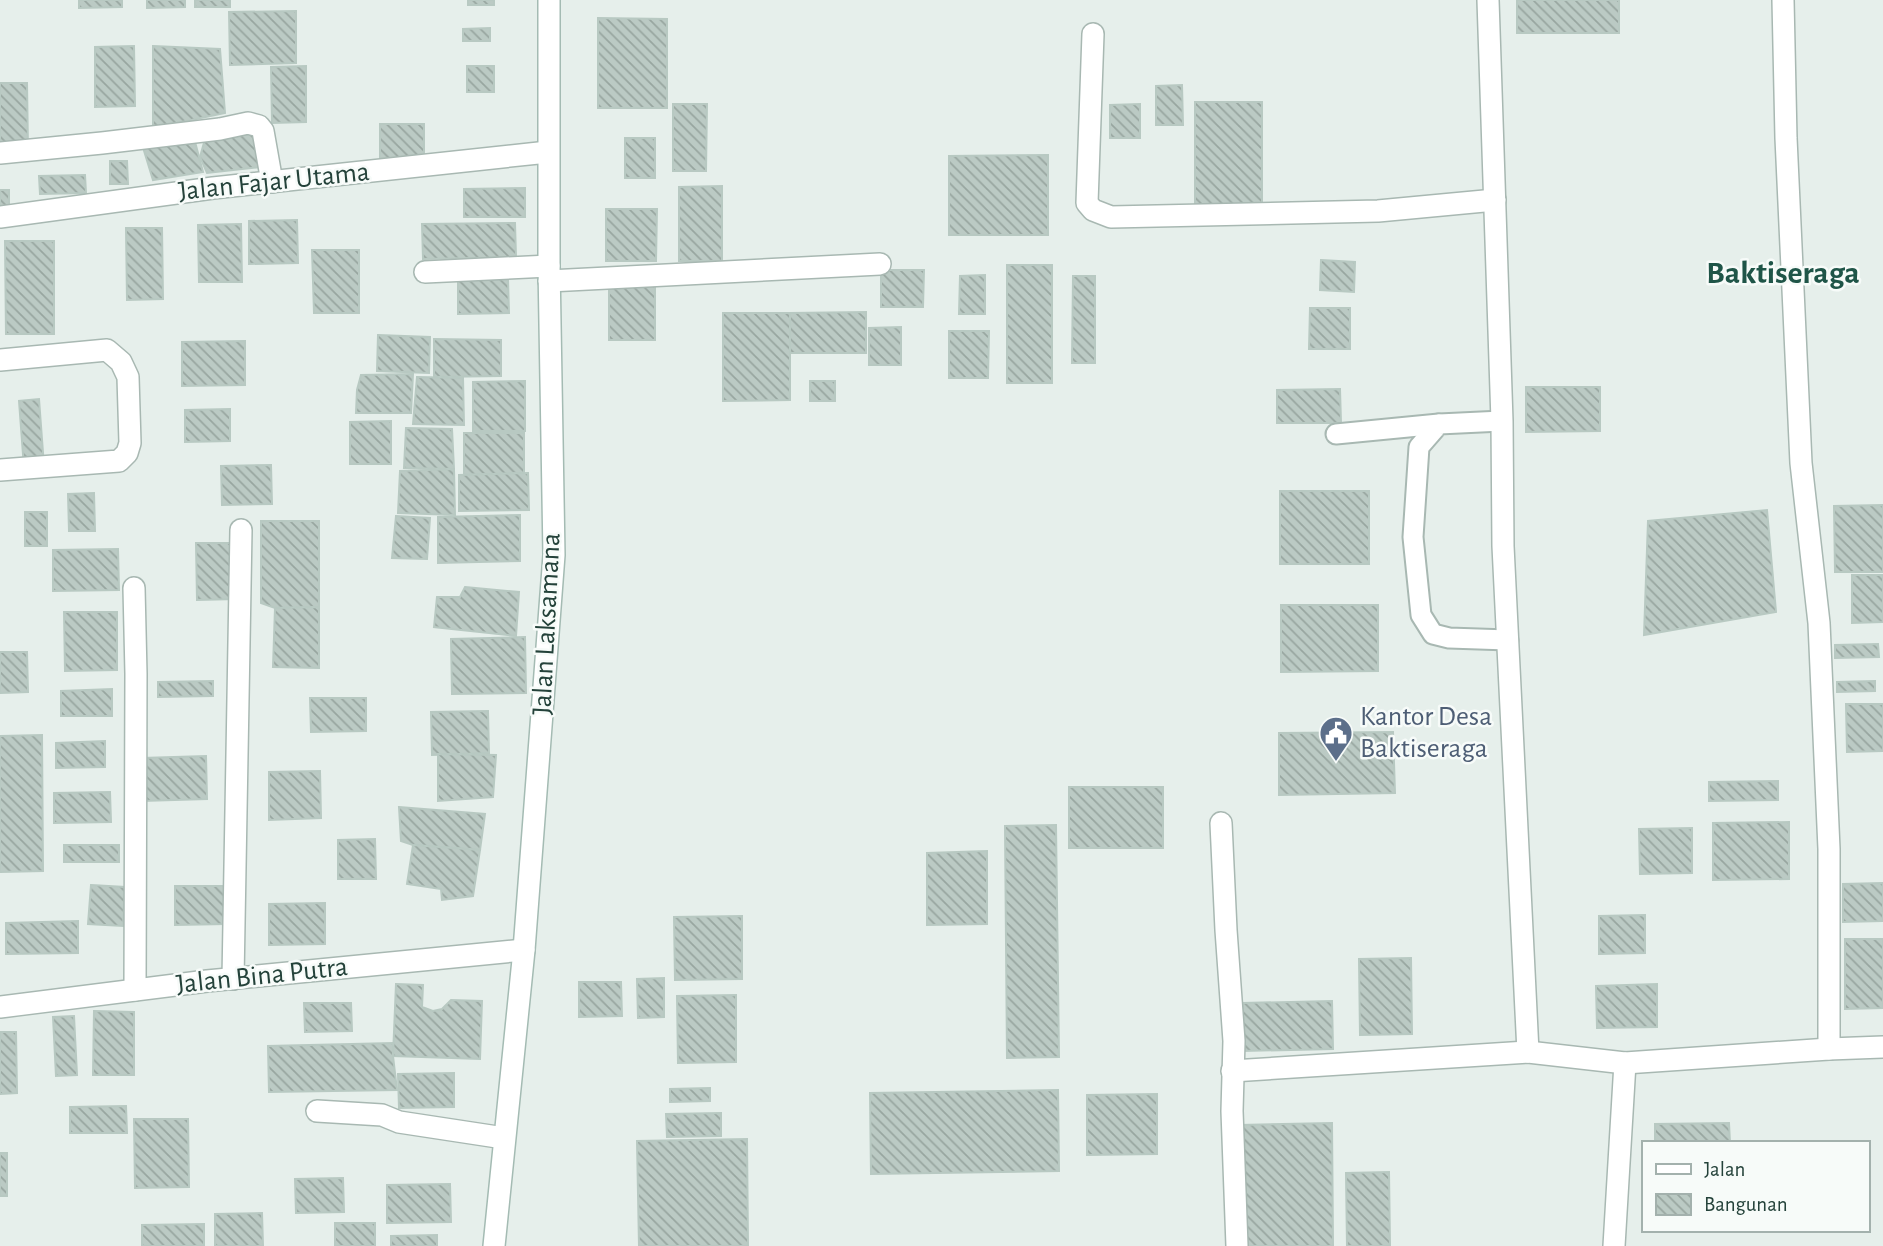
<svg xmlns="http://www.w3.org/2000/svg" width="1883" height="1246" font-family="'Alegreya Sans',sans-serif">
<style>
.building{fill:url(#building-back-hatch);stroke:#b8c9c2;stroke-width:2}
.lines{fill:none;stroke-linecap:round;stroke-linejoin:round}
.lane-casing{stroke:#a8b8b2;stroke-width:23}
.street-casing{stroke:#a8b8b2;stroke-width:24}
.secondary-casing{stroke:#a4bbb3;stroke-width:24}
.lane{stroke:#fff;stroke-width:19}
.street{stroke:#fff;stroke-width:21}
.secondary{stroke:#fff;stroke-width:21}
.labels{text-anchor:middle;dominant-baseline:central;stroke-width:5;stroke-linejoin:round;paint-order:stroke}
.street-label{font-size:28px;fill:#24423a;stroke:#f7fbf9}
.service-label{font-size:28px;fill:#4e5e75;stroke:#f7fbf9;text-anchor:start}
.quarter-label{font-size:32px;font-weight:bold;fill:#1f5548;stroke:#f7fbf9}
</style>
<defs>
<pattern id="building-back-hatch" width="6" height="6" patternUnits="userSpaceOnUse" patternTransform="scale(1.75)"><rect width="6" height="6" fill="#bbcac4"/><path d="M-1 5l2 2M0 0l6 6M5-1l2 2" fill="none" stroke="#98a6a0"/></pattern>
</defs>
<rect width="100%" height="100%" fill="#e6efeb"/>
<g class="building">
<path d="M79,0H122V7L79,8Z"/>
<path d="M147,0H185V7L147,8Z"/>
<rect x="195" y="0" width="35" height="7"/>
<rect x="468" y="0" width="26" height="5"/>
<rect x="1517" y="0" width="102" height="33"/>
<path d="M296,11V63L230,65L229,12Z"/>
<path d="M598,18L667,19V108H598Z"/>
<path d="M490,28V41H463V29Z"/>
<path d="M134,46L135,106L95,107V47Z"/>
<path d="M153,46L220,49L225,113L153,128Z"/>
<path d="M306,66V122L272,123L271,67Z"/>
<rect x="467" y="66" width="27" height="26"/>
<path d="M0,83H27L28,149H0Z"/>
<path d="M1182,85L1183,125H1156V86Z"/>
<rect x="1195" y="102" width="67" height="110"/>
<path d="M673,104H707L706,171H673Z"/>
<path d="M1140,104V138H1110V105Z"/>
<rect x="380" y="124" width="44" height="34"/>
<path d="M257,129L261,167L207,173L200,157L205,139Z"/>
<path d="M194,138L203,172L153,180L142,144Z"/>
<rect x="625" y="138" width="30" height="40"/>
<path d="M1048,155V235H949V156Z"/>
<path d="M110,161H127L128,184H110Z"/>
<path d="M85,175L86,193L40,194L39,176Z"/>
<path d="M722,186V261H679V187Z"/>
<path d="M525,188V217H464V189Z"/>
<rect x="0" y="190" width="9" height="21"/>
<path d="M606,209H657L656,261H606Z"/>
<path d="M297,220L298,263L249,264V221Z"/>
<path d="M515,223L516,257L423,259L422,224Z"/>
<path d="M241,224L242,282H199L198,225Z"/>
<path d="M126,228H162L163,299L127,300Z"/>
<path d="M5,241H54V334H6Z"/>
<path d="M312,250H359V313H314Z"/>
<path d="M1321,260L1355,262L1354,292L1320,290Z"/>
<rect x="1007" y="265" width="45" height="118"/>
<path d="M881,270H924L923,307H881Z"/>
<path d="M985,275V314H959L960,276Z"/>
<path d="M1073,276H1095V363H1072Z"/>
<path d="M508,279L509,313L458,314V280Z"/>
<rect x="609" y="284" width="46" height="56"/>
<path d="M1310,308H1350V349H1309Z"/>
<path d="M866,312V353H790V313Z"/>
<path d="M723,313H790V400L723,401Z"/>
<path d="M901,327V365H869V328Z"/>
<path d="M949,331H989L988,378H949Z"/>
<path d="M378,335L430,337L429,373L377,371Z"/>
<path d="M434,339L501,340V376L434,377Z"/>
<path d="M245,341V385L182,386V342Z"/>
<path d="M413,374L411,413H356L357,390L361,375Z"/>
<path d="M417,377L463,378L464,425L413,424Z"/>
<path d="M525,381V431H473V382Z"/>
<rect x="810" y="381" width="25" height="20"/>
<path d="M1526,387H1600V431L1526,432Z"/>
<path d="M1340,389L1341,423H1277V390Z"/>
<path d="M39,399L44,466L24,468L19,401Z"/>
<path d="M230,409V441L185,442V410Z"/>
<path d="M391,421V464H350V422Z"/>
<path d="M406,428L452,429L454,469L404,468Z"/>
<path d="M464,433H524V473L464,475Z"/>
<path d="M271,465L272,504L222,505L221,466Z"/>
<path d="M454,469L455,515L398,513L400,471Z"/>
<path d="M528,473L529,510L459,511V475Z"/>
<rect x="1280" y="491" width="89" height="73"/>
<path d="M94,493L95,531H69L68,494Z"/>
<path d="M1883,505V572H1835L1834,506Z"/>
<path d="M1767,510L1776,612L1644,635L1648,521Z"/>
<rect x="25" y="512" width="22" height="34"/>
<path d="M520,515V561L438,563V517Z"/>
<path d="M396,516L430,518L427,559L392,558Z"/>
<path d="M261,521H319V607L275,608L261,603Z"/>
<path d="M196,543H235L236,599L197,600Z"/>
<path d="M118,549L119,590L53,591V550Z"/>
<path d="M1852,575H1883V622L1852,623Z"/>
<path d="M465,587L519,592L516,636L434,627L437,597H460Z"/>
<path d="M1281,605H1378V671L1281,672Z"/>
<path d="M319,607V668L273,667L275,608Z"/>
<path d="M64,612H117V670L65,671Z"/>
<path d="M525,637L526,693L452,694L451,639Z"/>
<path d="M1878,644L1879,657L1835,658V645Z"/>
<path d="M0,652H27L28,692L0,693Z"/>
<path d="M213,681V696L158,697V682Z"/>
<path d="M1875,681V691L1837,692V682Z"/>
<path d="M112,689V716H61V691Z"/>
<path d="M310,698H366V731L311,732Z"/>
<path d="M1846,704H1883V751L1847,752Z"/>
<path d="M488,711L489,753L432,755L431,712Z"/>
<path d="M1393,732L1395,793L1279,795V733Z"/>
<path d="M42,735L43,871L0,872V736Z"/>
<path d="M105,741V767L56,768V743Z"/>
<path d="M438,754L496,755L493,797L438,801Z"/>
<path d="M206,756L207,799L142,801V758Z"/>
<path d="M320,771L321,818L269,820V772Z"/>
<path d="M1778,781V800L1709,801V782Z"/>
<rect x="1069" y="787" width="94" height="61"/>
<path d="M110,792L111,822L54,823V793Z"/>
<path d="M399,807L485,814L480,850L413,845L401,841Z"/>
<path d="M1789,822V879L1713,880V823Z"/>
<path d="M1056,825L1059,1057L1007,1058L1005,826Z"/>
<path d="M1692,828V873L1640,874L1639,829Z"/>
<path d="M375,839L376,879H338V840Z"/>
<rect x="64" y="845" width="55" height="17"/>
<path d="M413,845L480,850L473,896L442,900L441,889L407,884Z"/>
<path d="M987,851V924L927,925V853Z"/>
<path d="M1883,883V921L1843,922V884Z"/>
<path d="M91,885L125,887L123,926L88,924Z"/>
<path d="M175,886H226V924L175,925Z"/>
<path d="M325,903V944L269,945V904Z"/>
<path d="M1645,915V953L1599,954V916Z"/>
<path d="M742,916V979L675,980L674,917Z"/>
<path d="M78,921V953L6,954V923Z"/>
<path d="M1845,939H1883V1008L1845,1009Z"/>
<path d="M1411,958L1412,1034L1360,1035L1359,959Z"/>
<path d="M664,978V1017L638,1018L637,979Z"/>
<path d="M579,982H621L622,1016L579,1017Z"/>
<path d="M396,984L423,985L422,1007L433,1011L442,1009L451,1000L482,1001L480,1059L393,1056Z"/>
<path d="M1657,984V1027L1597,1028L1596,986Z"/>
<path d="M736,995V1062L678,1063L677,996Z"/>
<path d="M1332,1001L1333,1049L1243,1051V1003Z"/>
<path d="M304,1003H351L352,1031L305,1032Z"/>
<path d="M94,1011L134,1012V1075H93Z"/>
<path d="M74,1016L77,1075L56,1076L53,1017Z"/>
<path d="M0,1032H16L17,1093L0,1094Z"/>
<path d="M393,1043V1056L397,1090L269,1092L268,1046Z"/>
<path d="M454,1073V1107L399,1108L398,1074Z"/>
<path d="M710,1088V1101L670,1102V1089Z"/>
<path d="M1058,1090L1059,1171L871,1174L870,1093Z"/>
<path d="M1157,1094V1154L1087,1155V1095Z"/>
<path d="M126,1106L127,1133H70V1107Z"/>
<path d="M721,1113V1136L667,1137L666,1114Z"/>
<path d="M134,1119H188L189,1187L135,1188Z"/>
<path d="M1332,1123L1333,1246H1242L1240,1125Z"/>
<path d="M1729,1123L1730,1143H1655V1124Z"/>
<path d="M747,1139L748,1246H639L637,1141Z"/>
<rect x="0" y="1153" width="7" height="43"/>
<path d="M1389,1172L1390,1246H1347L1346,1173Z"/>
<path d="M343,1178L344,1212L296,1213L295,1179Z"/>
<path d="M450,1184L451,1222L387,1223V1185Z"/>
<path d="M262,1213L263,1246H215V1214Z"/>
<rect x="335" y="1223" width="40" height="23"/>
<path d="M204,1224V1246H142V1225Z"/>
<path d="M437,1235V1246H391V1236Z"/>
</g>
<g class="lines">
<defs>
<g id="lane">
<path d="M1502,421L1439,424L1419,447L1413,537L1421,615L1433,634L1449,638L1508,640"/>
<path d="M1336,434L1439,424"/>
</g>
<g id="street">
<path d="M1488,0L1502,421L1503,546L1528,1052"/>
<path d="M1783,0L1786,138L1801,463L1819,623L1829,849V1049"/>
<path d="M1093,34L1087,203L1093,210L1111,217L1378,211L1495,200"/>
<path d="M0,153L102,143L220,129L248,123L259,126L263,131L272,182"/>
<path d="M0,217L213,188L548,152"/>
<path d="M425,272L549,266"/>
<path d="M549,281L880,264"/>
<path d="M0,360L107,350L121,362L128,377L130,443L127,453L119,461L0,470"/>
<path d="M134,588L136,674L135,990"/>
<path d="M1221,823L1226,930L1234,1041L1232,1111L1237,1246"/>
<path d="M233,979L241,530"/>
<path d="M0,1007L207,981L524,950"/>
<path d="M1232,1071L1528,1052L1625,1063L1829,1049L1883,1047"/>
<path d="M317,1111L382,1115L399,1122L504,1138"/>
<path d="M1614,1246L1625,1063"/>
</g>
<path id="secondary" d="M494,1246L524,950L554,555L549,266V0"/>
</defs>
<use href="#lane" class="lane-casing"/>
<use href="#street" class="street-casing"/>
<use href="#secondary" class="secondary-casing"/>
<use href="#lane" class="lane"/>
<use href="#street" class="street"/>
<use href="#secondary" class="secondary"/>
</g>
<defs>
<symbol id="civic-pin" viewBox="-11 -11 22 30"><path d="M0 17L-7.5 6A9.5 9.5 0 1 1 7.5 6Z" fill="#5c6f8a" stroke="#f7fbf9"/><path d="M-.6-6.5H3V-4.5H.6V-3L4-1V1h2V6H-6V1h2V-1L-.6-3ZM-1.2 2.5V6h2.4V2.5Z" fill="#fff"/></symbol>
</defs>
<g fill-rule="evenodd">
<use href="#civic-pin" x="1317" y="714" width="38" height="52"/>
</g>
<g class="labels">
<g class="street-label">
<text transform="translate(274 182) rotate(-6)">Jalan Fajar Utama</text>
<text transform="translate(547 624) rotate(-87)">Jalan Laksamana</text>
<text transform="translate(262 976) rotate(-6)">Jalan Bina Putra</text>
</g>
<g class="service-label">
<text x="1360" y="717">Kantor Desa<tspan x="1360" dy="32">Baktiseraga</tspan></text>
</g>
<g class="quarter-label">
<text x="1783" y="273">Baktiseraga</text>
</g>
</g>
<rect x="1642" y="1141" width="228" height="91" fill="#f7fbf9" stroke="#a3b1ad" stroke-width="2"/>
<rect x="1656" y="1164" width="35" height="10" fill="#ffffff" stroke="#a3b1ad" stroke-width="2"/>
<text x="1704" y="1176" font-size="21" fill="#24423a">Jalan</text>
<rect x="1656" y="1194" width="35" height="21" fill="url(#building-back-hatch)" stroke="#a3b1ad" stroke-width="2"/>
<text x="1704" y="1211" font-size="21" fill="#24423a">Bangunan</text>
</svg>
